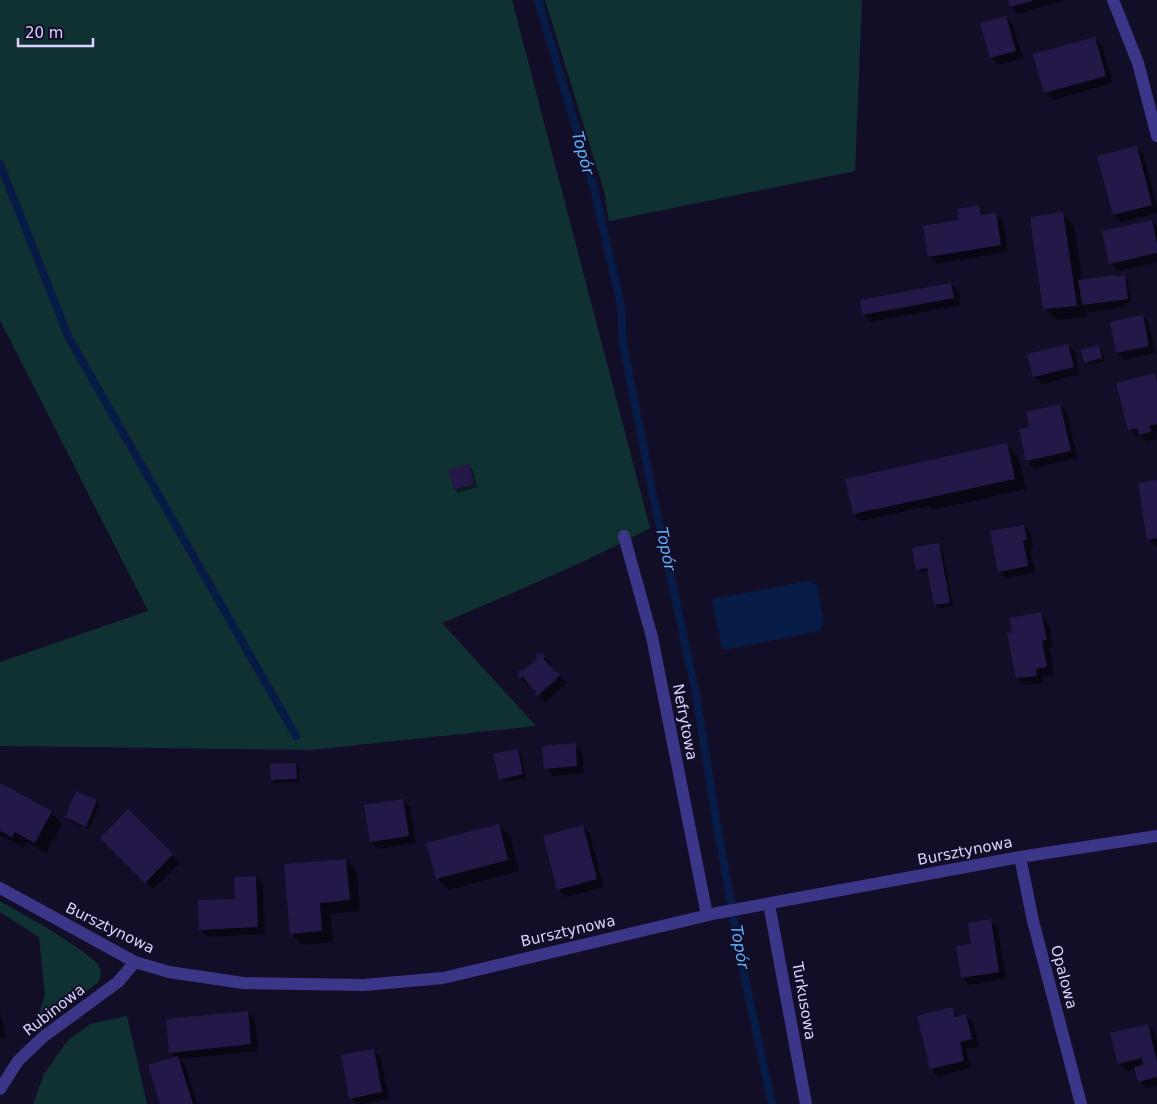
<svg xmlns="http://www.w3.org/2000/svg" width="1157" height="1104" font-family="'DejaVu Sans',sans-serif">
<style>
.green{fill:#103131}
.water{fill:#071b47}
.shadow{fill:#0007;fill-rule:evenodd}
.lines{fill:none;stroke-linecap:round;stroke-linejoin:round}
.stream{stroke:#071b47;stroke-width:8}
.building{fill:#241849}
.minor{stroke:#3c3689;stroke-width:12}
.tertiary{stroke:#3c3689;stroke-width:12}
.labels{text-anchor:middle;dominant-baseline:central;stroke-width:4;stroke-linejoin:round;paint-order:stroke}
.street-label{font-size:15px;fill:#dad3ff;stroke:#130e27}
.water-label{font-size:16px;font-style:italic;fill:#61b0ff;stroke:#130e27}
</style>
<rect width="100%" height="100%" fill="#130e27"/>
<g class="green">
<path d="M0,0H512L650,528C583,564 512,593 442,623L536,726L310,750L0,746V662L148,611L0,320Z"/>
<path d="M545,0H862L855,171L609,221L604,191Z"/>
<path d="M0,901L54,932L82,951L98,964L101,972L99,982L48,1019L43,1018L39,1013L45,995L39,937L0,912Z"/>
<path d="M127,1016L147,1104H33L44,1074L68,1040L90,1024Z"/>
</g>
<path class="water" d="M808,581L817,585L824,622L819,631L729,649H722L712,599Z"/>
<g class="shadow">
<path d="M1009,0H1066L1018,14L1011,6Z"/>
<path d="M1006,17L1013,25L1023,58L999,65L991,57Z"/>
<path d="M1095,38L1102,46L1113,83L1053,100L1045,92Z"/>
<path d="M1136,147L1143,154L1157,205V213L1121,222L1114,215Z"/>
<path d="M978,207L986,215L995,214L1003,221L1008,252L937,264L930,257L924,227L961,221Z"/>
<path d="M1063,213L1074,225L1082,281L1115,276L1116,278L1124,277L1128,280L1131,302L1125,303V307L1090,312L1086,307L1087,317L1056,320L1045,308Z"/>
<path d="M1151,221L1157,227V262L1118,271L1111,263Z"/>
<path d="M951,284L958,291L961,305L871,322L864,314Z"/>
<path d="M1142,316L1149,323L1156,353L1125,360L1117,353L1111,323Z"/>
<path d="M1068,345L1075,353L1080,374L1042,384L1034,377L1029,355Z"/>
<path d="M1099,347L1102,350L1105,361L1089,365L1086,362Z"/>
<path d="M1155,374L1157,377V432L1156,433L1157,439L1147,442L1141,436L1137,437L1129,429Z"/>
<path d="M1060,405L1067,413L1078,458L1034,468L1027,461L1031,428Z"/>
<path d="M1007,445L1018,456L1026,489L933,510L929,506L861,521L854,514L847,480Z"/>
<path d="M468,466L472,469L477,487L458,493L455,489Z"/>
<path d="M1157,481V546H1156L1148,539Z"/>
<path d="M1024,526L1031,533L1033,547H1030L1035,573L1006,578L999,571Z"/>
<path d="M939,544L942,547L953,606L939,608L935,605L929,571L921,572L917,569Z"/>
<path d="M1041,614L1048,621L1053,647L1049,648L1054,674L1042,677L1044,683L1024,685L1017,678L1013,634Z"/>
<path d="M543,655L552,664L549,666L556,674L557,673L567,683L545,702L536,693L538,692L530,683L528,685L519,676ZM555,678L557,680L539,696L537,694Z"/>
<path d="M575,744L582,752L584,773L553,776L546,768Z"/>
<path d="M518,750L521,754L526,778L504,782L500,779Z"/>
<path d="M295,764L299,767V782L276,783L272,780Z"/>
<path d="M0,784L51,812L62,824L46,853L27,842L24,848L0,835Z"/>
<path d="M402,800L410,807L416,843L379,849L371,842Z"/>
<path d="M97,801L100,804L89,829L69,821L66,817Z"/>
<path d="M128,811L180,863L153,889L102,838Z"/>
<path d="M498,825L510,836L519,871L449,890L437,879L428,844Z"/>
<path d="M583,827L590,834L604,887L566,897L558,889Z"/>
<path d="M346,860L357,871L360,911L330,914L333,942L303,945L292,934Z"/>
<path d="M255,877L263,884L265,934L207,937L200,929L236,900Z"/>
<path d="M990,921L998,928L1006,979L969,985L962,978L972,945Z"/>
<path d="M952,1009L960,1017L966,1015L973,1023L979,1047L966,1049L971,1068L938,1076L931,1069Z"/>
<path d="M0,1012L6,1038L0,1039Z"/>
<path d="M247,1012L255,1020L258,1051L180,1059L185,1065L197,1104H161L176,1058L171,1052Z"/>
<path d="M1147,1025L1155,1033L1157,1042V1086L1146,1088L1139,1081L1136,1069L1126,1071L1119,1064Z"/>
<path d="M373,1050L381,1058L389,1099L365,1104H357L351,1098Z"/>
</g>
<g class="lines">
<g class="stream">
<path d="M538,0L594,189L621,306L623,343L652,491L696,694L716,820L742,965L772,1104"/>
<path d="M0,164L69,338L296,736"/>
</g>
</g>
<g class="building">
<path d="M1008,0H1032V1L1010,7Z"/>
<path d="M1006,16L1016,51L990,58L980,23Z"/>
<path d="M1095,37L1106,76L1044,93L1033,54Z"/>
<path d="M1137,146L1152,205L1113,215L1097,156Z"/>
<path d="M979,205L981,215L996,213L1001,245L928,257L923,226L959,220L957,209Z"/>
<path d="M1063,212L1077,306L1043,309L1030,217Z"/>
<path d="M1152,220L1157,244V253L1109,264L1102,231Z"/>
<path d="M1115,275V277L1125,275L1128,299L1082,305L1078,280Z"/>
<path d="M951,283L954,298L862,315L860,300Z"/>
<path d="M1143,315L1149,346L1116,353L1110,322Z"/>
<path d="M1068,344L1074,367L1033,377L1027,354Z"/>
<path d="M1099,345L1102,358L1084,363L1081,350Z"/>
<path d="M1155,373L1157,382V424L1149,426L1151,432L1139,435L1137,428L1128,430L1116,383Z"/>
<path d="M1060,404L1071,451L1026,461L1019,429L1029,427L1026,412Z"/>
<path d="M1007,443L1015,479L853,514L845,479Z"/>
<path d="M469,464L474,484L454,490L448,470Z"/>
<path d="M1157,480V538L1147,540L1138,483Z"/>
<path d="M1024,525L1027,540H1023L1028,566L998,572L990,531Z"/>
<path d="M939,543L950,603L934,605L927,568L916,570L912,548Z"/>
<path d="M1041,612L1047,640L1042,641L1047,667L1036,669L1037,676L1016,678L1007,633H1012L1009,618Z"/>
<path d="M539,653L541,655L543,653L545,656L543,658L556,673L557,671L560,675L537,696L534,693L536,692L522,676L520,678L518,676L519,674L518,672L521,670L523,671L538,658L535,656Z"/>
<path d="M576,743L577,766L544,769L542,746Z"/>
<path d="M518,749L523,774L499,780L493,754Z"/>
<path d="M296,763L297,779L271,780L270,764Z"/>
<path d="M0,783L52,811L35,843L15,832L12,837L0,831Z"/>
<path d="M76,791L97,800L86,827L65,817Z"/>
<path d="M403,799L409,836L370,842L364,805Z"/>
<path d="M128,809L173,854L145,883L100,838Z"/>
<path d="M499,824L508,860L436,879L426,843Z"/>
<path d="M583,825L597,879L557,890L543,836Z"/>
<path d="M346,859L350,900L320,903L322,931L290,934L284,864Z"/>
<path d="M256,876L258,927L199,930L198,900L235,899L234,877Z"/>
<path d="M991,919L999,972L961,978L956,946L971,944L968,923Z"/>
<path d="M953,1007L955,1017L966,1014L972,1039L960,1042L964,1061L930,1069L917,1016Z"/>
<path d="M248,1011L251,1044L169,1053L166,1019Z"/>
<path d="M1148,1024L1157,1062V1077L1138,1082L1134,1067L1143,1065L1142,1058L1118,1064L1110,1033Z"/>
<path d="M374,1049L382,1092L349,1099L341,1055Z"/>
<path d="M178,1056L193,1104H160L148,1065Z"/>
</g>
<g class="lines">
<g class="minor">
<path d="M624,536L652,637L707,915"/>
<path d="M1020,857L1033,921L1081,1104"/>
<path d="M769,904L806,1104"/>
<path d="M0,1089L18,1061L43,1037L118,982L135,962"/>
</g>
<g class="tertiary">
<path d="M1113,0L1138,63L1157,136"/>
<path d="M0,888L135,962L169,972L243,983L364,985L443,978L717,913L1020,857L1157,836"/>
</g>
</g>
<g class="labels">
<g class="street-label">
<text transform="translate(685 722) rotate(79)">Nefrytowa</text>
<text transform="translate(965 851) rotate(-11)">Bursztynowa</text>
<text transform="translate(110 928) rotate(26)">Bursztynowa</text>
<text transform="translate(568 931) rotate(-13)">Bursztynowa</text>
<text transform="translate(1064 977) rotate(75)">Opalowa</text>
<text transform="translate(804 1001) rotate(80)">Turkusowa</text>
<text transform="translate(54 1010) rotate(-38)">Rubinowa</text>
</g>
<g class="water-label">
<text transform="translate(583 153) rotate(74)">Topór</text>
<text transform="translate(666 549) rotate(78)">Topór</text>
<text transform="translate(740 947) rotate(80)">Topór</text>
</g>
</g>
<path d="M18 38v8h75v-8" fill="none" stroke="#dad3ff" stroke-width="2.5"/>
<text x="25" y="38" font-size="15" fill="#dad3ff" stroke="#130e27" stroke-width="4" paint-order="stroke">20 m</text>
</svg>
